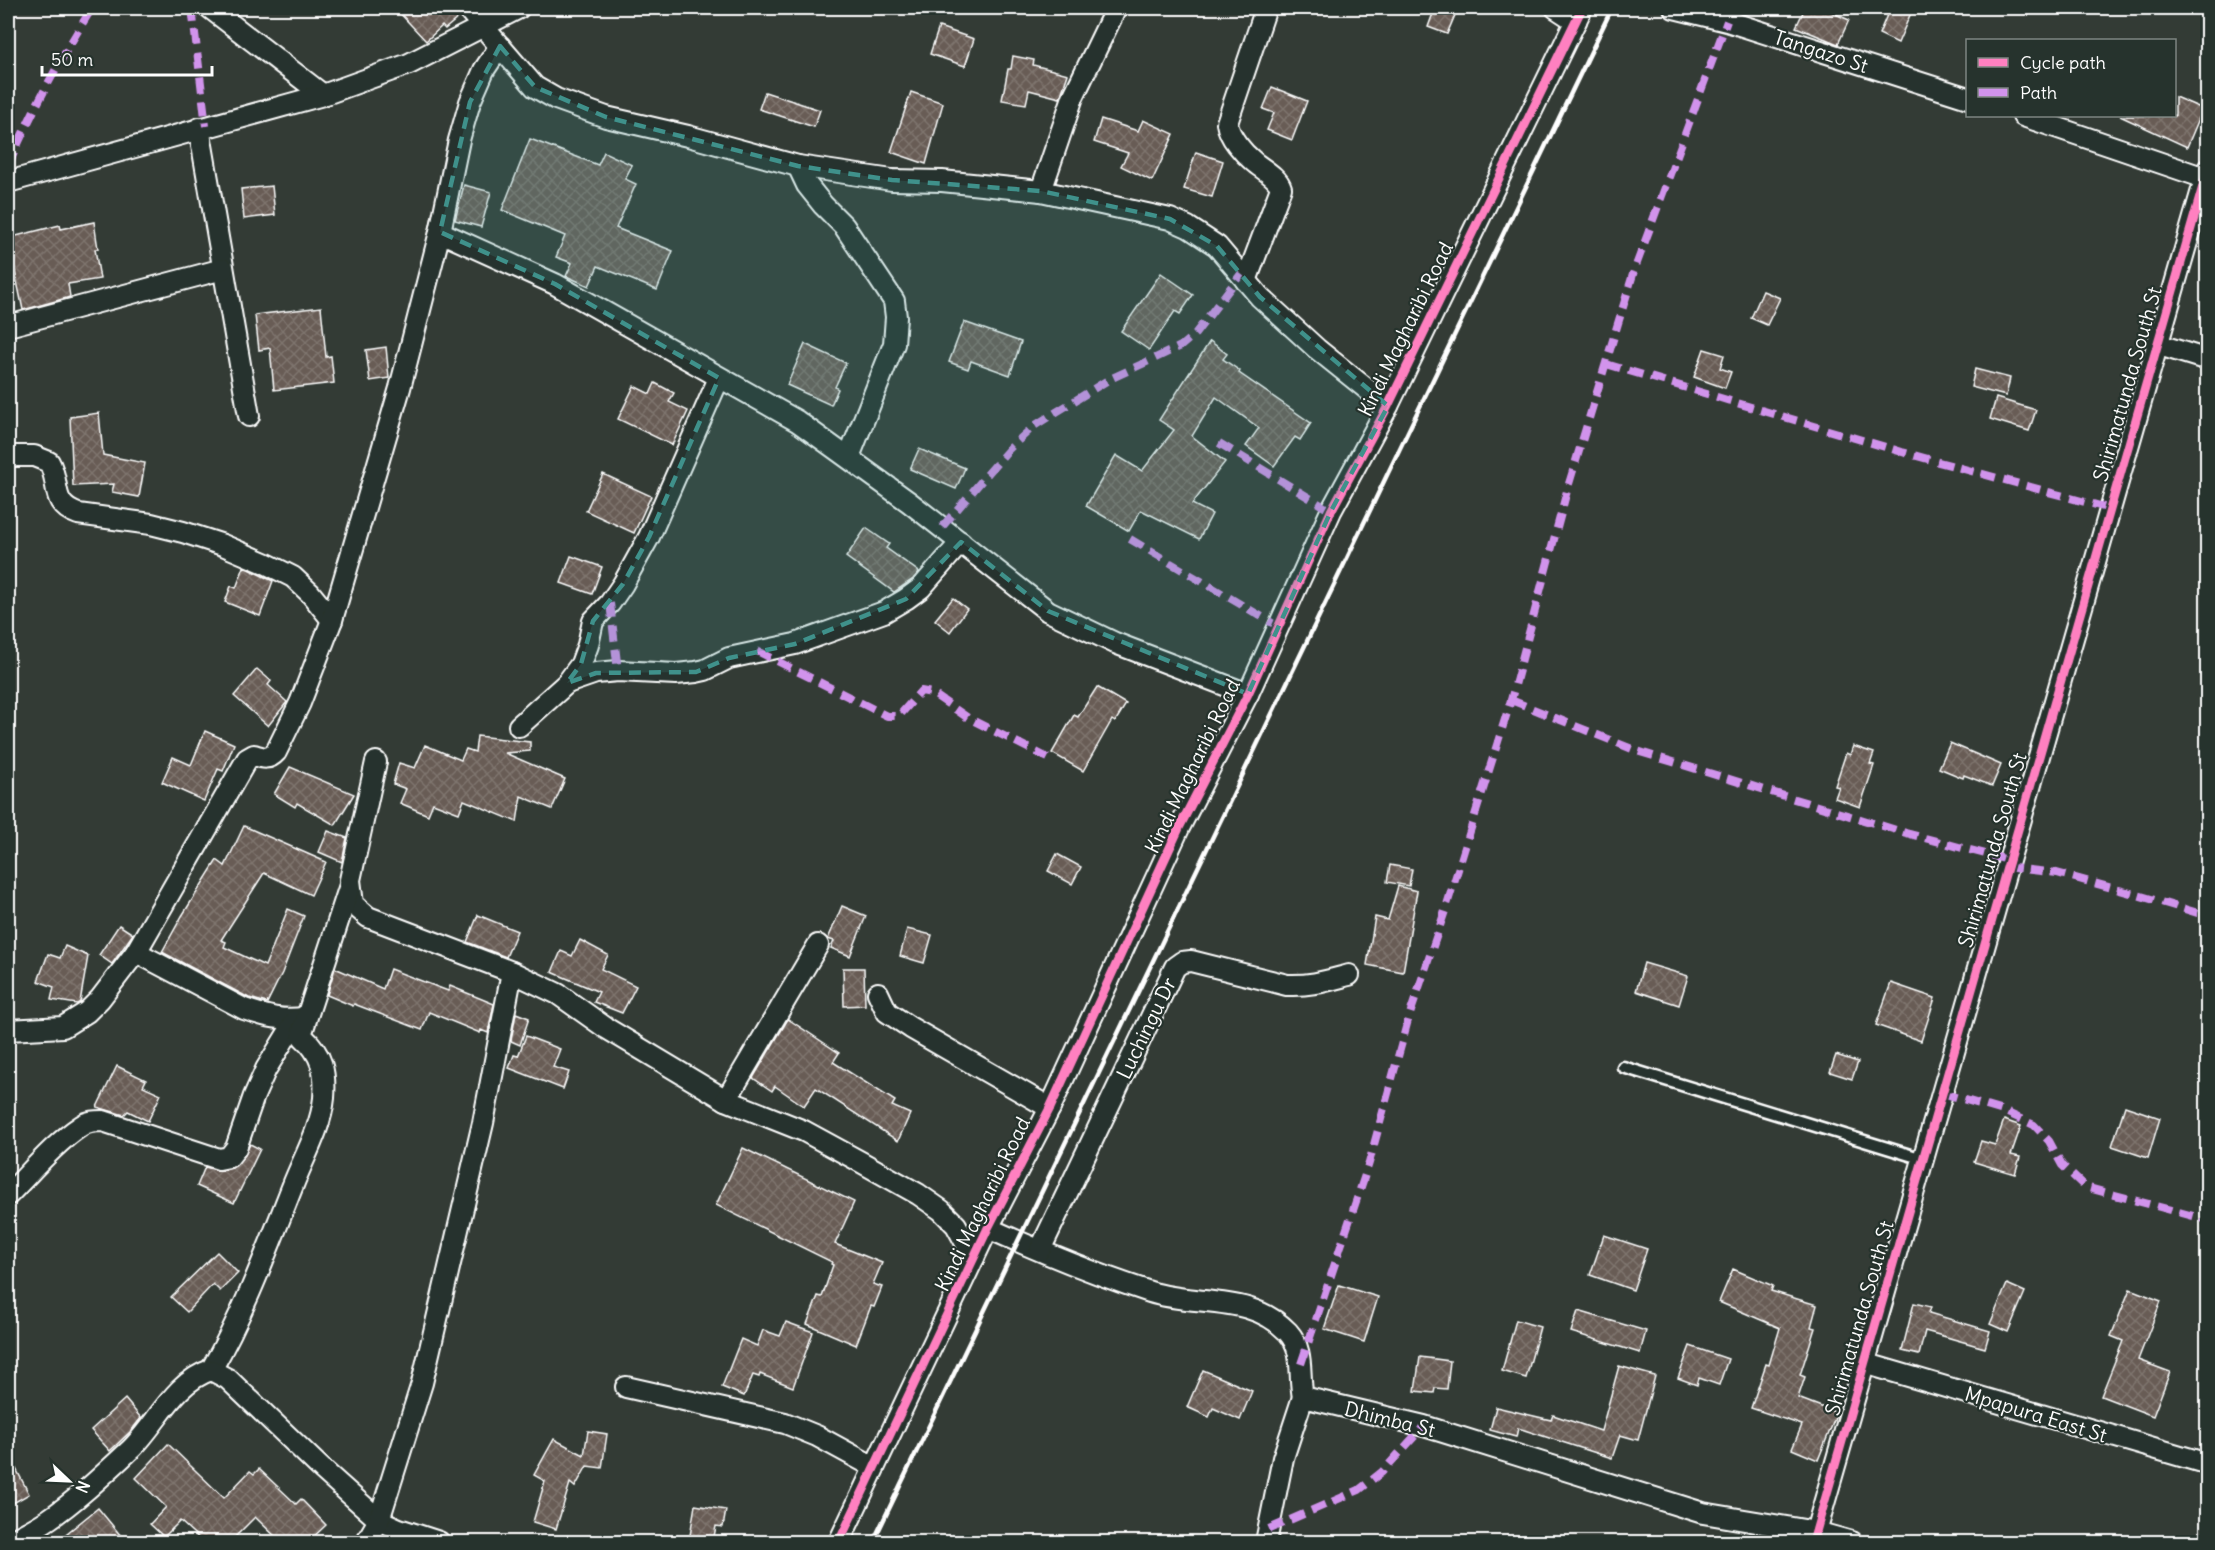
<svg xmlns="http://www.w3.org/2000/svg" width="2215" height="1550" font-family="Delius,sans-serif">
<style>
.building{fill:url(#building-cross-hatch);stroke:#fff;stroke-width:1.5}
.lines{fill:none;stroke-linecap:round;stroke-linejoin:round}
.service-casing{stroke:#fff;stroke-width:15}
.minor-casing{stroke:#fff;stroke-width:24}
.service{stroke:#26332d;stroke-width:10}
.minor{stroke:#26332d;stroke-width:20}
.rail{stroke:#fff;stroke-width:4.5}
.quiet{stroke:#d193ec;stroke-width:8;stroke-dasharray:15 8;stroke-linecap:butt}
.cycleway-casing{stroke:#26332d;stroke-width:13}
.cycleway{stroke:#ff80c0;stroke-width:9}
.marked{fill:#3f918b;fill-opacity:0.2;stroke:#3f918b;stroke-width:4.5;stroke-dasharray:12 8;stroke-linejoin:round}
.labels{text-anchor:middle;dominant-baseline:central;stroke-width:4.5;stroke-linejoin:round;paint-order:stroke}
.street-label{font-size:20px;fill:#fff;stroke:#26332d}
</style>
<defs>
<pattern id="building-cross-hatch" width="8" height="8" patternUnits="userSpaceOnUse" patternTransform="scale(1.5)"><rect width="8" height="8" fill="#675b54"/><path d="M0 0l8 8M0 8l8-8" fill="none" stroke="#7e746e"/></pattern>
</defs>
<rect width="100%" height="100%" fill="#333b35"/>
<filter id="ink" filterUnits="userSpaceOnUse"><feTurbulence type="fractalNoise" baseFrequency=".0167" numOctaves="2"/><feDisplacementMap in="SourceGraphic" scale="12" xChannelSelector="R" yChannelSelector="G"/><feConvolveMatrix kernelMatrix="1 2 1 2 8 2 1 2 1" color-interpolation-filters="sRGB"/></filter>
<g filter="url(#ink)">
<g class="building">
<path d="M395,8H455L459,17L445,29L442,26L426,41Z"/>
<path d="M1435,8H1458L1447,34L1428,27Z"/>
<path d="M1805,8H1822L1849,20L1838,44L1796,27Z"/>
<path d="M1890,8H1913L1898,43L1879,34Z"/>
<path d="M939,27L974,39L965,66L930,54Z"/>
<path d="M1013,56L1034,60L1033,65L1068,74L1060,98L1029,90L1026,104L1002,100L1008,69H1011Z"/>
<path d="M1272,87L1307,101L1292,140L1267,130L1274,113L1263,109Z"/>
<path d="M765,92L820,110L814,127L759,109Z"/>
<path d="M911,92L943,103L926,164L891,152Z"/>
<path d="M2175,97L2203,109L2187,147L2120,116H2175Z"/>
<path d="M1101,119L1138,131L1143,120L1174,134L1152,181L1121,166L1128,153L1094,142Z"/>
<path d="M530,139L598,165L604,152L632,165L625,179L636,184L616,228L673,251L657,290L598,266L589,286L566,276L572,263L556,257L565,236L502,210Z"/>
<path d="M1196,152L1223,161L1212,197L1184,189Z"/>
<path d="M464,185L491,192L481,227L455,220Z"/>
<path d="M272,186L275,215L244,219L241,189Z"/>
<path d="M94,222L98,249H95L100,279L68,284L70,297L23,310L8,238L60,225L61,229Z"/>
<path d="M1161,273L1193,295L1180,314L1175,311L1149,350L1121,331Z"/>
<path d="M1763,291L1780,298L1767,325L1751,318Z"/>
<path d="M321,307L326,357L331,356L334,383L274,390L270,348L259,350L255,315Z"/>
<path d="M964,322L1021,342L1010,375L971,361L968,369L949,362Z"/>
<path d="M1210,341L1227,354L1223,359L1240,371L1239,373L1311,423L1300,440L1295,437L1274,466L1246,446L1259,428L1216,397L1192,436L1225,462L1192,504L1212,514L1199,539L1141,510L1129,531L1086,506L1116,455L1142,471L1174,430L1159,420Z"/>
<path d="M805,344L846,363L835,387L838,389L831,405L787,385Z"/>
<path d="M386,347L389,378L370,381L366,350Z"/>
<path d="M1704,349L1724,355L1720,368L1731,372L1725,388L1694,377Z"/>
<path d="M1975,369L2010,378L2006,396L1971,387Z"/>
<path d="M655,383L674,393L669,402L688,411L672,445L618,419L634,386L650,394Z"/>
<path d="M1996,398L2036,410L2029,431L1990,419Z"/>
<path d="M99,413L103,455L145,463L139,497L112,492L114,484L73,486L70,417Z"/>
<path d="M919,449L965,468L956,489L910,469Z"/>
<path d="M603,474L651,496L634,533L586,511Z"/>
<path d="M866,528L889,544L886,548L919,572L913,579L894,592L846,557Z"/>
<path d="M571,556L602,567L592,594L561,583Z"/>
<path d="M244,567L273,581L260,616L225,602L231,586L236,588Z"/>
<path d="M953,598L967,609L950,632L935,620Z"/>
<path d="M257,669L271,681L268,685L287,702L268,726L234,696Z"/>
<path d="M1097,687L1126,704L1115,722L1112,720L1083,771L1052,753L1074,715L1078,717Z"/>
<path d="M205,731L234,744L223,771L218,769L204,801L162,782L173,757L191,765Z"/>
<path d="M477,736L530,742V751L505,753L565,779L552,809L521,796L517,822L464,800L459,813L433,803L428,815L400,803L406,789L393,784L399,763L415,768L425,745L461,760L466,749L475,752Z"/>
<path d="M1950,743L2001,765L1992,786L1964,775L1963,778L1939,768Z"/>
<path d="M1853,746L1874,753L1870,764L1874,765L1860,807L1835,798L1839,787L1835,786L1846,753L1850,755Z"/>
<path d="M290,767L354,794L335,825L297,803L295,807L274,794Z"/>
<path d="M244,826L326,862L311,895L264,873L221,940L226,942L224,947L265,966L288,909L304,916L282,973L267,1003L249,998L162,952L182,916L217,860L225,866Z"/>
<path d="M328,831L347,838L342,862L319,852Z"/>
<path d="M1057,854L1081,867L1072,884L1048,871Z"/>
<path d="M1390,865L1412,869L1409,886L1387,882Z"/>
<path d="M1398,886L1417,891L1403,972L1367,965L1375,917L1388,920Z"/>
<path d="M842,906L866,916L850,956L831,948L834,941L828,939Z"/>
<path d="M478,915L517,931L506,957L467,942Z"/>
<path d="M119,925L133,934L112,964L99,955Z"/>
<path d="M907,929L932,935L924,963L900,956Z"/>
<path d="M580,940L608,955L601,969L636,986L622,1013L594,1002L599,992L552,972L561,951L572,956Z"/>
<path d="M65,946L88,956L80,1002L77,1004L51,1000L54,987L38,981L48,954L60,958Z"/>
<path d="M1644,963L1688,976L1679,1005L1636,991Z"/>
<path d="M335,968L383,989L390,969L448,991L450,986L494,1004L488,1033L481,1030L480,1033L429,1012L422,1030L354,1004L353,1006L327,995Z"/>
<path d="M843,968H864L865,1005L844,1006Z"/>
<path d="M1891,983L1935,998L1921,1041L1876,1025Z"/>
<path d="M516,1013L529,1018L520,1045L511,1041Z"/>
<path d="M788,1019L839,1053L833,1062L895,1101L892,1106L910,1114L898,1141L816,1088L804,1106L775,1086L772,1091L753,1078Z"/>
<path d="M526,1036L560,1049L553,1067L569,1072L563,1089L509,1068L514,1055L518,1056Z"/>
<path d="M1836,1055L1858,1062L1852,1079L1830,1072Z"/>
<path d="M117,1066L146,1080L143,1086L161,1094L148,1121L128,1111L124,1115L97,1107Z"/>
<path d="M2125,1106L2160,1118L2148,1158L2112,1146Z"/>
<path d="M2004,1120L2021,1126L2011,1155L2020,1157L2015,1174L1974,1162L1981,1141L1995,1145Z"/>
<path d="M250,1144L260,1149L234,1203L197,1186L205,1167L221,1171L232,1168L245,1155Z"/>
<path d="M743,1148L854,1202L835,1244L882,1263L873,1284L882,1287L874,1307L871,1306L856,1345L807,1324L818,1296L822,1297L833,1265L831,1264L832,1262L716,1205Z"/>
<path d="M1604,1235L1647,1249L1633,1290L1590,1275Z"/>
<path d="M217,1252L238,1273L220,1291L213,1284L187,1312L171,1297Z"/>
<path d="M1733,1269L1773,1286L1771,1291L1817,1305L1811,1327L1815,1328L1800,1375L1805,1377L1798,1398L1837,1413L1818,1460L1792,1449L1802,1425L1751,1408L1766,1364L1769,1365L1780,1328L1719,1302Z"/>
<path d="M2007,1284L2025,1292L2008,1332L1990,1324Z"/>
<path d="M1339,1285L1378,1297L1364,1342L1324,1329Z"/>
<path d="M2130,1289L2161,1301L2138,1360L2170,1372L2153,1416L2101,1396L2123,1341L2111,1336Z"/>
<path d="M1914,1303L1931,1307L1929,1313L1990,1331L1985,1348L1925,1331L1919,1355L1902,1351Z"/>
<path d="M1578,1311L1646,1331L1640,1353L1571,1332Z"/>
<path d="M1516,1320L1540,1327L1526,1378L1502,1371Z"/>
<path d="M786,1322L813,1332L793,1387L760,1374L759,1377L753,1375L744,1396L722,1387L741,1339L757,1346L763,1330L780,1336Z"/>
<path d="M1690,1346L1728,1359L1719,1385L1699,1378L1697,1385L1678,1378Z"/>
<path d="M1420,1357L1450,1361L1447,1389L1435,1388L1434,1393L1415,1391Z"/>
<path d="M1619,1366L1655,1376L1638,1440L1620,1435L1612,1458L1518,1428L1516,1437L1490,1430L1496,1407L1551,1420L1553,1415L1601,1431Z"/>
<path d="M1203,1370L1252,1391L1240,1420L1213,1408L1209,1417L1187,1407Z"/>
<path d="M125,1399L141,1418L131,1431L110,1451L91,1430Z"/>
<path d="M588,1431L607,1434L602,1468L587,1466L575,1487L570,1483L556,1529L533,1522L545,1481L534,1475L554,1439L584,1455Z"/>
<path d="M168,1444L224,1498L250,1471L254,1474L259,1469L296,1504L301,1499L326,1525L308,1542H281L255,1517L230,1542H203L180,1521L164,1537L150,1524L166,1507L136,1478Z"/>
<path d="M8,1453L29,1494L8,1506Z"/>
<path d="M695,1505L726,1510L723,1527L716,1526L713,1542H689Z"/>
<path d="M98,1508L126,1542H56Z"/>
</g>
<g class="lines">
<defs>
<path id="service" d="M1623,1067L1923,1159"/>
<g id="minor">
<path d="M210,8L323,95"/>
<path d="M467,8L535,87L556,99L606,117L688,136L798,166L892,180L942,181L1041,191L1170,219L1188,227L1217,246L1260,297L1317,349L1388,406"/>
<path d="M1556,8L1576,21"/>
<path d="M1674,8L1727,21L1968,98"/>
<path d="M2023,116L2205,178"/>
<path d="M199,128L249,416"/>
<path d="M798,166L807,185L823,205L844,226L894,301L896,317L894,344L849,457"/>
<path d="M8,182L323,95L409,64L519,8"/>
<path d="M1041,191L1073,97L1116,8"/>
<path d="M440,232L555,284L797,421L909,502L1048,611L1115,643L1248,694"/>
<path d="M1246,281L1281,188C1278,177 1262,169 1254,162C1243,153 1229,137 1227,123L1266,8"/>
<path d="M8,326L223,269"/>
<path d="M2156,344L2208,360"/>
<path d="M8,456H34L49,462C61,483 49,504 78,514L151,524L183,532L223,545L265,563L293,577L310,593L332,620"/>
<path d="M567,683L596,673L618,671L676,674L696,672L705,670L729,658L795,644L884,612L906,599L921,588L961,542"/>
<path d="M519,726L567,683L581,664L588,645L593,621L610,603L623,584L649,537L719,378"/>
<path d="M376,762L350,880L353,904L368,917L512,972L558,994L606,1028L726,1100L804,1131L861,1162L918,1194L941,1210L956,1225L974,1258"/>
<path d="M136,952L244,1009C264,1016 285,1022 306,1017"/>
<path d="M878,993L887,1012L911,1028L1050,1108"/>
<path d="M8,1030L63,1027L87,1012L100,999L136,952L247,759L254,755C263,758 269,760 276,752L300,703L332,620L400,388L440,232L459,140L470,102L484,70L500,46"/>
<path d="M726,1100L818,945"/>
<path d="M8,1195C30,1173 55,1143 81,1126C88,1121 95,1121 103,1121L219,1159L229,1157L236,1148L254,1096L266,1069L296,1020"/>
<path d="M988,1228C1041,1252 1095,1274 1150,1292C1197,1307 1251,1293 1288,1332C1305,1351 1298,1374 1303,1397L1424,1426L1703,1513L1816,1532L1852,1542"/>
<path d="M1040,1250L1175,967L1182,962L1191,961L1287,985C1311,986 1326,981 1349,975"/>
<path d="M1864,1363L2208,1464"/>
<path d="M211,1370C245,1311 268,1248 293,1185C304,1157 321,1128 324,1098C326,1072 322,1054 303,1037L302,1032L350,885"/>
<path d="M626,1387L785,1423L817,1436L874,1467"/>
<path d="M9,1542C22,1535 36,1528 49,1519C78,1499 104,1474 130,1450C157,1424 174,1382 211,1370L228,1379L323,1470L379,1520L399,1529L439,1542"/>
<path d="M366,1542L379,1520L422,1383L483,1123L512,972"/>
<path d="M839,1542L988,1228L1050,1108L1179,828L1248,694L1331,511L1388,406L1582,8"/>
<path d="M1266,1542L1283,1458L1303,1397"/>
<path d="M1813,1542L2208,169"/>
</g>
</defs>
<use href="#service" class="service-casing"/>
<use href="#minor" class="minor-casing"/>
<use href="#service" class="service"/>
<use href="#minor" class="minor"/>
<path class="rail" d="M873,1542L1612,8"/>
<g class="quiet">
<path d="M192,8L206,126"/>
<path d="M8,166C32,111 60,59 92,8"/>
<path d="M1606,364L1902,452L2111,509"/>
<path d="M1219,443L1331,511"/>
<path d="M942,527L1009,449L1034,426L1108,380L1181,346L1195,334L1241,274"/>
<path d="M1130,539L1279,627"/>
<path d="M610,603L618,671"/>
<path d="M757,651L887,716H899L921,691L932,693L968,718L1048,758"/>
<path d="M1511,700L1637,751L1906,833L2008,860"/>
<path d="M2005,867L2057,873L2134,894L2208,916"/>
<path d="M1942,1093L2003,1111L2034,1125L2049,1141L2062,1165L2085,1187L2208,1220"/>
<path d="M1301,1364L1369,1163L1408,1020L1446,908L1511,700L1568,487L1634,271L1727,21"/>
<path d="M1269,1529L1359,1490L1382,1472L1424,1426"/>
</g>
<defs>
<g id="cycleway">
<path d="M839,1542L988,1228L1050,1108L1179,828L1248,694L1331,511L1388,406L1582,8"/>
<path d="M1813,1542L2208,169"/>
</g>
</defs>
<use href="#cycleway" class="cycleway-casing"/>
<use href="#cycleway" class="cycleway"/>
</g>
</g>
<path class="marked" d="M500,46L535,87L606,117L798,166L892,180L1041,191L1170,219L1217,246L1260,297L1388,406L1331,511L1248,694L1048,611L961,542L906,599L795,644L729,658L696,672L596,673L567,683L581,664L593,621L623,584L649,537L719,378L555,284L440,232L470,102Z"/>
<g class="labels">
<g class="street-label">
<text transform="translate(1821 51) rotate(18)">Tangazo St</text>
<text transform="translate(1405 329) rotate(-64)">Kindi Magharibi Road</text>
<text transform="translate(2127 384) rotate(-74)">Shirimatunda South St</text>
<text transform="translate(1192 766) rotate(-64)">Kindi Magharibi Road</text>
<text transform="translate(1992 850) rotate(-74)">Shirimatunda South St</text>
<text transform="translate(1146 1028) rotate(-64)">Luchingu Dr</text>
<text transform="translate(982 1204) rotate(-64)">Kindi Magharibi Road</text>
<text transform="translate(1859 1318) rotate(-74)">Shirimatunda South St</text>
<text transform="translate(2036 1414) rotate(17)">Mpapura East St</text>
<text transform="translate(1390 1419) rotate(14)">Dhimba St</text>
</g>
</g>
<rect width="2215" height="1550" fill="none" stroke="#26332d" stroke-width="30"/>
<rect x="15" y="15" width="2185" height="1520" fill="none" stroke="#fff" stroke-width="2" filter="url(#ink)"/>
<rect x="1966" y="39" width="210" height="78" fill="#26332d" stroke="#7d8581" stroke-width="1.5"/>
<rect x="1978" y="58" width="30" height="9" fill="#ff80c0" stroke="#7d8581" stroke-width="1.5"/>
<text x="2020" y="69" font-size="18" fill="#ffffff">Cycle path</text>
<rect x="1978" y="88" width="30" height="9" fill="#d193ec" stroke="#7d8581" stroke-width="1.5"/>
<text x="2020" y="99" font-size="18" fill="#ffffff">Path</text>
<g transform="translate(69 1481) rotate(113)" stroke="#26332d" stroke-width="4.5" paint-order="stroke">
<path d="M0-4.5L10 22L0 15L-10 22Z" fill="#ffffff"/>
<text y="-9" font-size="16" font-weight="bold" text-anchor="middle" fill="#ffffff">N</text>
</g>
<path d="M42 66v9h170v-9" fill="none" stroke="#ffffff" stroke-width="3"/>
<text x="51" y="66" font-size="18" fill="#ffffff" stroke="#26332d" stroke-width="4.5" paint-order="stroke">50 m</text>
</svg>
